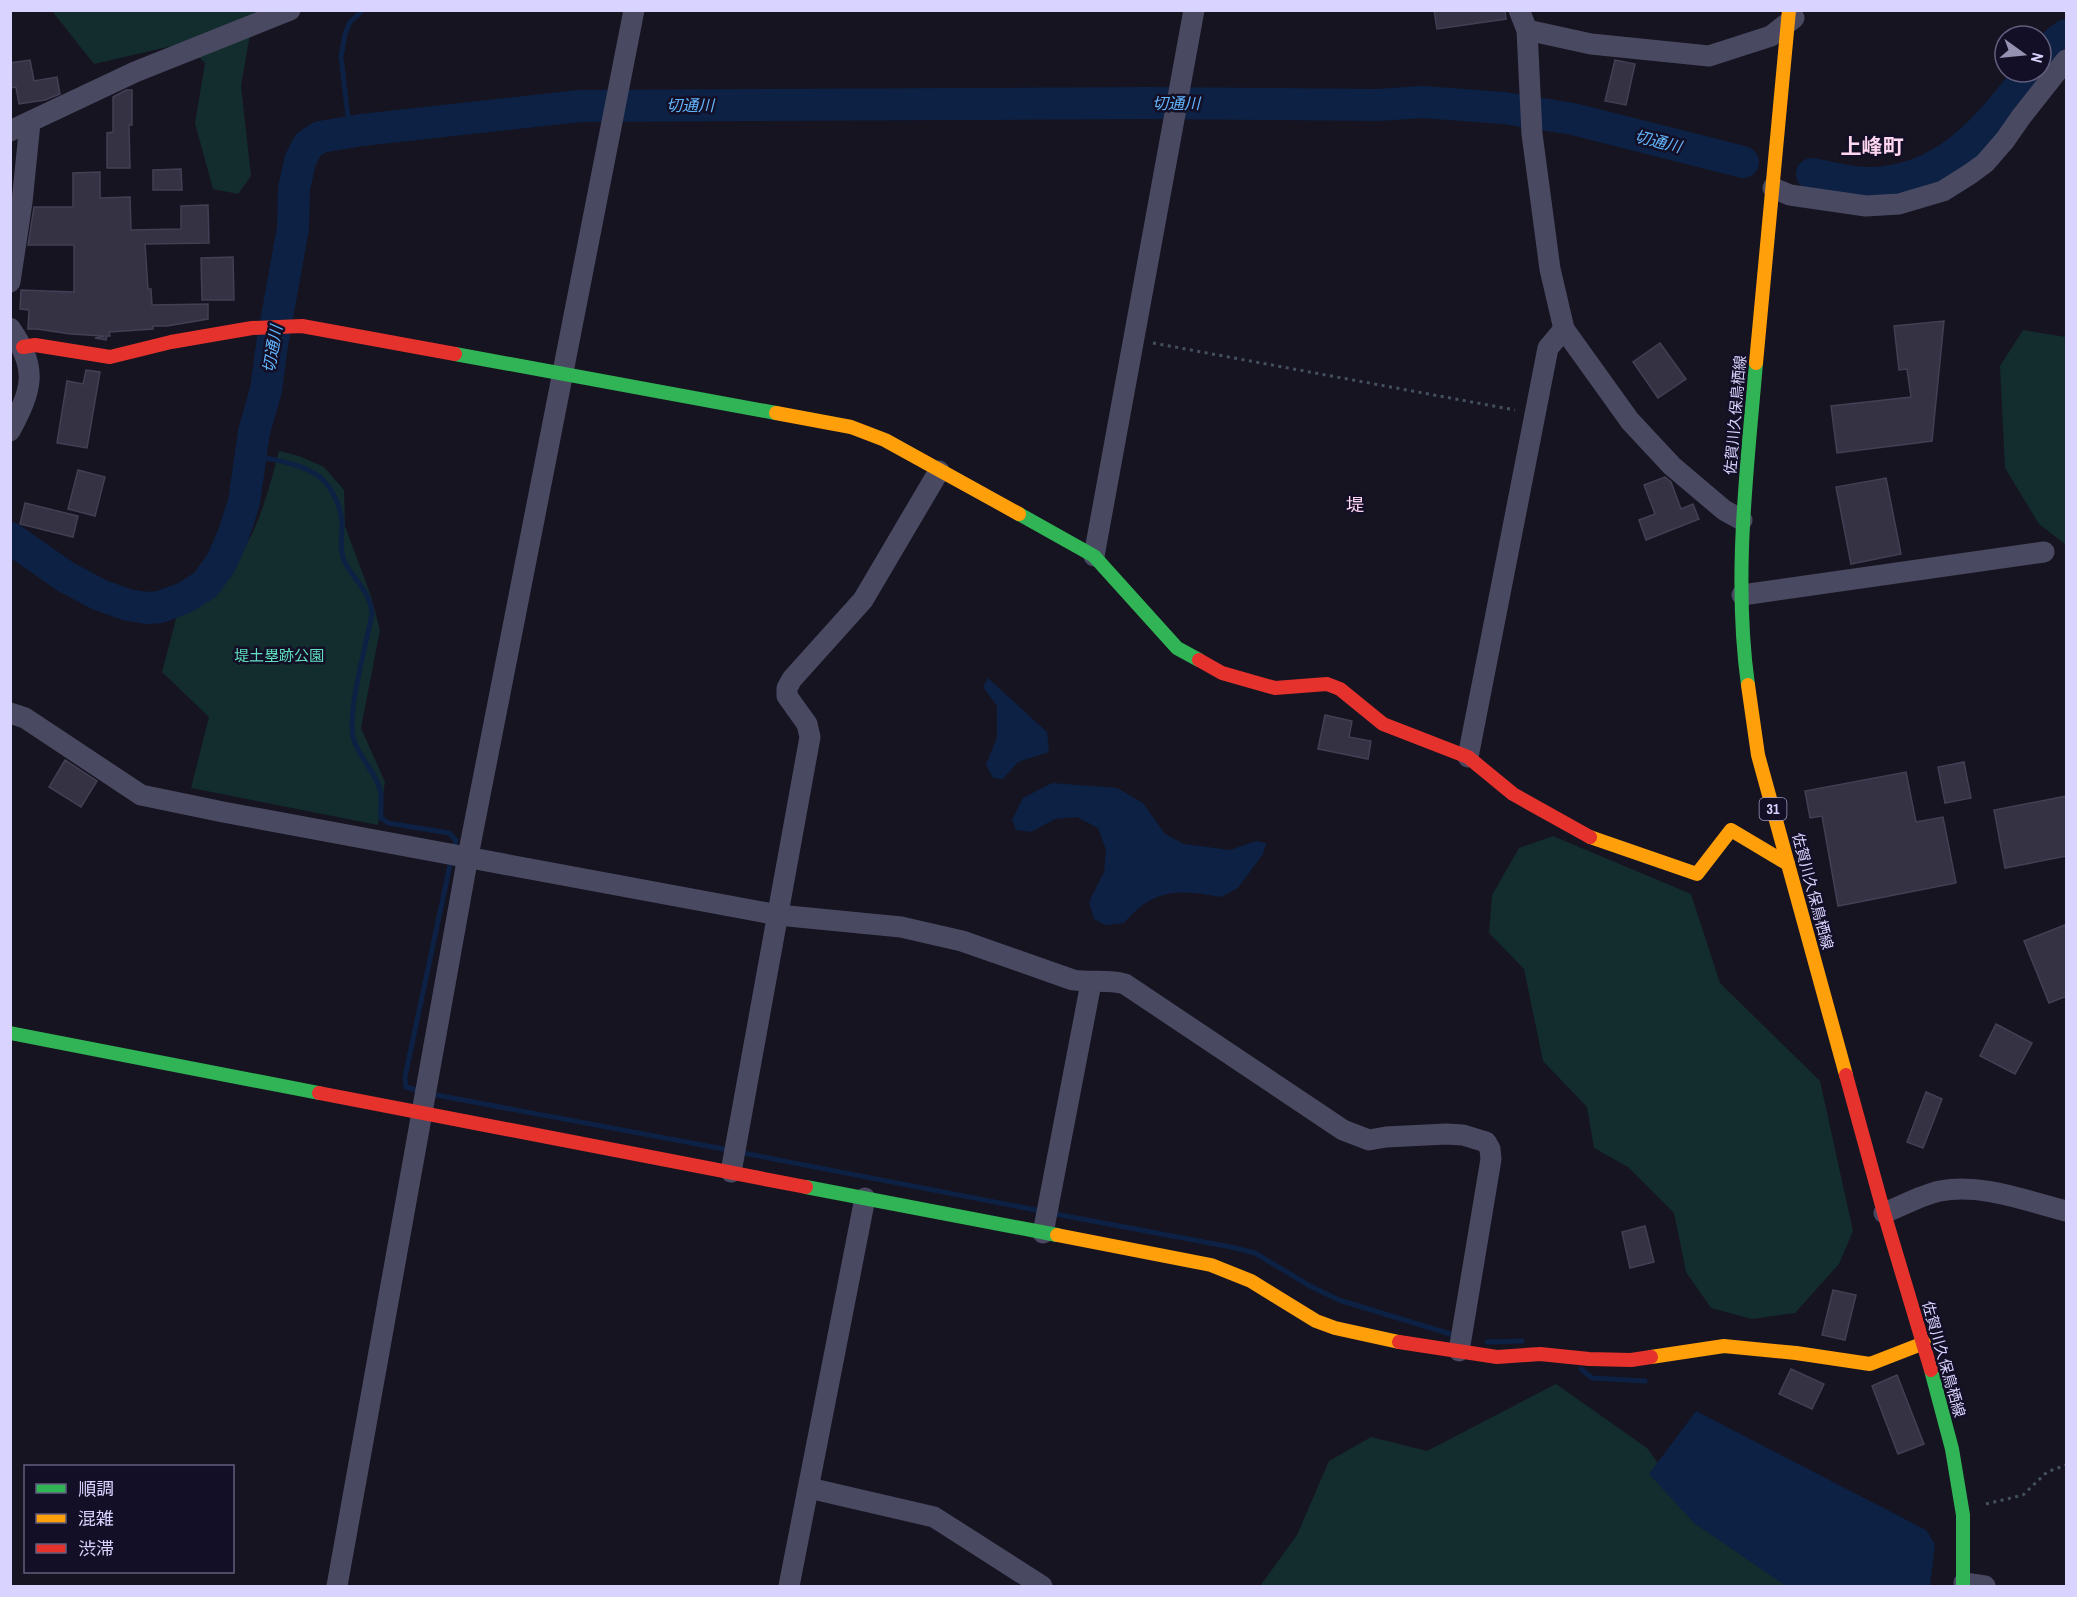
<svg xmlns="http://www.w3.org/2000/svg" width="2077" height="1597" font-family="'Archivo Narrow','Noto Sans JP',sans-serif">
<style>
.green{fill:#132c2d}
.water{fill:#0d2144}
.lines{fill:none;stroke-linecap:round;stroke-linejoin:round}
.stream{stroke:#0d2144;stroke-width:5}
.river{stroke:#0d2144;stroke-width:32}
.building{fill:#343243;stroke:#433f54;stroke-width:1.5}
.path{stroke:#44505f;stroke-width:3;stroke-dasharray:3 4.5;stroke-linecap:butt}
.street{stroke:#4a4962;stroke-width:21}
.fast{stroke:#30b455;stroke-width:14}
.slow{stroke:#ff9f0a;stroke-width:14}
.jam{stroke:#e5322d;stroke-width:14}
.labels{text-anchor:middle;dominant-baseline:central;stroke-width:5;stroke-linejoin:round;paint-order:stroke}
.shield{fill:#130f26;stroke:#9e99be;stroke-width:1.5}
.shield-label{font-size:14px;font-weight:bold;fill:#d9d4ff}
.street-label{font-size:15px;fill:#d9d4ff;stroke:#130f26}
.park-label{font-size:15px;fill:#5fe0c0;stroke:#130f26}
.water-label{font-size:16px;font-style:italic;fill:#62b6ff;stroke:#130f26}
.quarter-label{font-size:18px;fill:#ffd6f0;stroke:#130f26}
.district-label{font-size:21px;font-weight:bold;fill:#ffd6f0;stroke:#130f26}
</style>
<rect width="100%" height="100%" fill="#161421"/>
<g class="green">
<path d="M52,11H254L241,86L251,176L238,194L213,189L195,123L205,63L185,43L94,64Z"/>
<path d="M2023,330L2066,337V545L2039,524L2005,468L2000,366Z"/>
<path d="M279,451L299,456L324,467L344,490L345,526L371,596L380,630L361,728L385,782L378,825L191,788L209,717L162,672L178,611C187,606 198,601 206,594C251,559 265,504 279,451Z"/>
<path d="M1553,836L1691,894L1720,983L1820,1081L1853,1231L1839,1264L1795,1313L1752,1319L1711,1308L1686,1272L1674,1213L1628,1167L1594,1148L1587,1107L1543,1061L1524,969L1489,933L1492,895L1519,848Z"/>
<path d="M1556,1384L1647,1448L1694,1513L1795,1586H1260L1297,1535L1329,1461L1371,1437L1427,1451Z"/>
</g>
<g class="water">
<path d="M988,678L1047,732L1049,752L1018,762L1003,779L993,778L986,765L997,737V706L983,687Z"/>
<path d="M1052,783L1117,788L1143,803L1165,834L1184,844L1230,850L1256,841L1266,843L1263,854L1238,888L1221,897C1179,889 1153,888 1124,923L1105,925L1094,919L1089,902L1104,872L1106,850L1098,828L1077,817L1055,819L1031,832L1016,830L1012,820L1023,798Z"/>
<path d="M1696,1411L1926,1530L1935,1544L1930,1586H1786L1694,1523L1649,1474Z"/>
</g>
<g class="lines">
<g class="stream">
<path d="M341,134L348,117L341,57L345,34L350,22L363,10"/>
<path d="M251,458C269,456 307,466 321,478C332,488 338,501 341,515C344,528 339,544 343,557C349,578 370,587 372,614C366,646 348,707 353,737C357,755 373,769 379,786C383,795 380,807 381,818L388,823L449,833L456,840L453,851"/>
<path d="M422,1092L406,1087L405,1077L451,860"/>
<path d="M431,1094L729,1150"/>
<path d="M738,1152L1041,1211"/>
<path d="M1050,1213L1231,1247L1255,1253L1310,1286L1339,1300L1457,1336"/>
<path d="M1487,1342L1522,1341"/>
<path d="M1581,1369L1592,1378L1645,1381"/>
</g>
<g class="river">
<path d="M2041,60L2058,41L2066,35"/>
<path d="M1812,174C1830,177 1849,183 1867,183C1945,183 1987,128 2031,72"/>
<path d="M10,538L66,577L100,595L128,605L147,608L160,607L184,598L205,585L221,563L233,536L244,502L254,432L266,390L272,345L293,228L294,189L300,161L308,145L320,137L362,130L580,106L1148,103L1378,105L1422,102L1504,108L1573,119L1743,162"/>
</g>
</g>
<g class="building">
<path d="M1434,10H1505L1506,19L1437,29Z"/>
<path d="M30,60L34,81L57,77L60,94L45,100L19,104L16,87L10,88V63Z"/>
<path d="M1615,60L1635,64L1626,105L1605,101Z"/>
<path d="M126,90H132V125H129L130,168H107V133L113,132V97Z"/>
<path d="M181,169L182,190H153V170Z"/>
<path d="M100,172V198L130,197L131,230L181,229V206L208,205L209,243L145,244L148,289H151L152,305L208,304V319L167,326H153V329L109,332L110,336H107L106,340L95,338L104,336L71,334L37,329H28L29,310L20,309L21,290L74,292V245H28L34,207H73V173Z"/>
<path d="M233,257L234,300H202L201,258Z"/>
<path d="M1944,321L1932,441L1837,453L1831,406L1911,397L1907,369L1899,370L1894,326Z"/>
<path d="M1660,343L1686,379L1658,398L1633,362Z"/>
<path d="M86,370L100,372L87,448L57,443L67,381L83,384Z"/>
<path d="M78,470L105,477L95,516L68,509Z"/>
<path d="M1665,477L1671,482L1681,509L1693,504L1699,519L1646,540L1639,520L1655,514L1644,485Z"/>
<path d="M1886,478L1901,554L1851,564L1836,487Z"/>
<path d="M25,503L78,516L73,537L20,524Z"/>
<path d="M1325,715L1352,721L1349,737L1371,741L1368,759L1318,749Z"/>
<path d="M65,760L97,781L81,807L49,787Z"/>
<path d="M1964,762L1971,798L1945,803L1938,767Z"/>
<path d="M1906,772L1916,822L1943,817L1956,883L1838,906L1822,816L1810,818L1805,791Z"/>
<path d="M2067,796V856L2005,868L1994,810Z"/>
<path d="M2067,924V996L2049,1003L2024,941Z"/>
<path d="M1996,1024L2032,1043L2015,1074L1980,1056Z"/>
<path d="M1926,1092L1942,1099L1923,1148L1907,1142Z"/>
<path d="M1645,1226L1654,1262L1630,1268L1622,1232Z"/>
<path d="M1833,1290L1856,1295L1845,1340L1822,1335Z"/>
<path d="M1791,1369L1824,1384L1812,1409L1779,1394Z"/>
<path d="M1897,1375L1924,1444L1898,1454L1872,1386Z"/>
</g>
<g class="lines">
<g class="path">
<path d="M1153,343L1515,410"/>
<path d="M1986,1504L2023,1495L2047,1472L2066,1465"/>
</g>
<g class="street">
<path d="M1519,10L1527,30L1532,134L1550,269L1564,329L1630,421L1672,466L1724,510L1742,520"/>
<path d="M1527,30L1591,44L1709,56L1771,36L1794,18"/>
<path d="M10,131L135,72L290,10"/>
<path d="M1773,188L1790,195L1866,206L1899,204L1943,191L1970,174L1985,163L2005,140L2021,117L2066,60"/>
<path d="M10,282L22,202L30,123"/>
<path d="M10,328C39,370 32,389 10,431"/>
<path d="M1094,556L1194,10"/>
<path d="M1742,595L2044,552"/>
<path d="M10,713L25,718L141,795L223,812L778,915L901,927L962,941L1073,980C1092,983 1107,979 1125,984L1343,1130L1369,1140L1386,1137L1446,1134L1463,1135L1486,1142L1490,1149L1491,1159L1459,1351"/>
<path d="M1468,757L1548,348L1564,329"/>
<path d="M731,1172L810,737L807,724L787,696V688L792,679L863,600L939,471"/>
<path d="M1884,1213C1902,1206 1921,1195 1940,1191C1982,1183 2026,1201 2066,1211"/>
<path d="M1043,1233L1091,983"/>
<path d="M809,1488L934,1517L1042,1586"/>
<path d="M1964,1583L1985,1586"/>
<path d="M337,1586L468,856L634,10"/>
<path d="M789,1586L865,1198"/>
</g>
<g class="fast">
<path d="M455,354L776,413"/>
<path d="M1019,514L1094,556L1177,648L1199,660"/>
<path d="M1748,685C1733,578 1747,470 1756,363"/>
<path d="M10,1033L319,1093"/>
<path d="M806,1187L1057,1235"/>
<path d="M1931,1370L1952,1449L1963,1515V1586"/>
</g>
<g class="slow">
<path d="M1756,363L1789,10"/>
<path d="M776,413L851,427L885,440L1019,514"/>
<path d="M1748,685L1758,755L1846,1075"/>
<path d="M1590,837L1697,874L1731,830L1788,864"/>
<path d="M1057,1235L1211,1265L1251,1281L1316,1321L1335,1328L1399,1342"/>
<path d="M1651,1357L1724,1346L1796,1353L1870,1364L1924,1343"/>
</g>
<g class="jam">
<path d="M23,347L35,345L110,357L171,342L252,328L302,326L455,354"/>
<path d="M1199,660L1222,673L1275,688L1327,684L1340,689L1383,724L1468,757L1513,794L1590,837"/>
<path d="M1846,1075L1884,1213L1931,1370"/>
<path d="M319,1093L806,1187"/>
<path d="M1399,1342L1497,1357L1540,1354L1589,1359L1631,1360L1651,1357"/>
</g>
</g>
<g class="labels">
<rect class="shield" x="1759.5" y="798" width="27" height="22" rx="4.5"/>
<g class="shield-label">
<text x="1773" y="809">31</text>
</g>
<g class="street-label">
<text transform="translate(1735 415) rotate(-85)">佐賀川久保鳥栖線</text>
<text transform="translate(1813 891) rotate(75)">佐賀川久保鳥栖線</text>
<text transform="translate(1944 1359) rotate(74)">佐賀川久保鳥栖線</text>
</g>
<g class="park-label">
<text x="279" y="655">堤土塁跡公園</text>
</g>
<g class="water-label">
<text x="1176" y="103">切通川</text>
<text x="690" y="105">切通川</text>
<text transform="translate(1658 141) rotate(14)">切通川</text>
<text transform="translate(272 349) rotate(-80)">切通川</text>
</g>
<g class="quarter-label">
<text x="1355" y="504">堤</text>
</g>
<g class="district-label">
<text x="1872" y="146">上峰町</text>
</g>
</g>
<rect width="2077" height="1597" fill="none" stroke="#d9d4ff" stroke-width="24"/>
<rect x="24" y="1465" width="210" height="108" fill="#130f26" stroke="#625e7d" stroke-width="1.5"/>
<rect x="36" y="1484" width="30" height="9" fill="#30b455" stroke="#625e7d" stroke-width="1.5"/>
<text x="78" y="1495" font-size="18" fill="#d9d4ff">順調</text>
<rect x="36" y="1514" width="30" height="9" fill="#ff9f0a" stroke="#625e7d" stroke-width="1.5"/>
<text x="78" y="1525" font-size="18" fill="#d9d4ff">混雑</text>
<rect x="36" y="1544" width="30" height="9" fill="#e5322d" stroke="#625e7d" stroke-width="1.5"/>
<text x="78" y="1555" font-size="18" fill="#d9d4ff">渋滞</text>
<g transform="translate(2023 54) rotate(105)"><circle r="28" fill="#130f26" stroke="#625e7d" stroke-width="1.5"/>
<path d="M0-4.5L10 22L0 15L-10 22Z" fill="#9591b1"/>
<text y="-9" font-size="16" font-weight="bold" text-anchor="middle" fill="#d9d4ff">N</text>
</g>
</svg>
